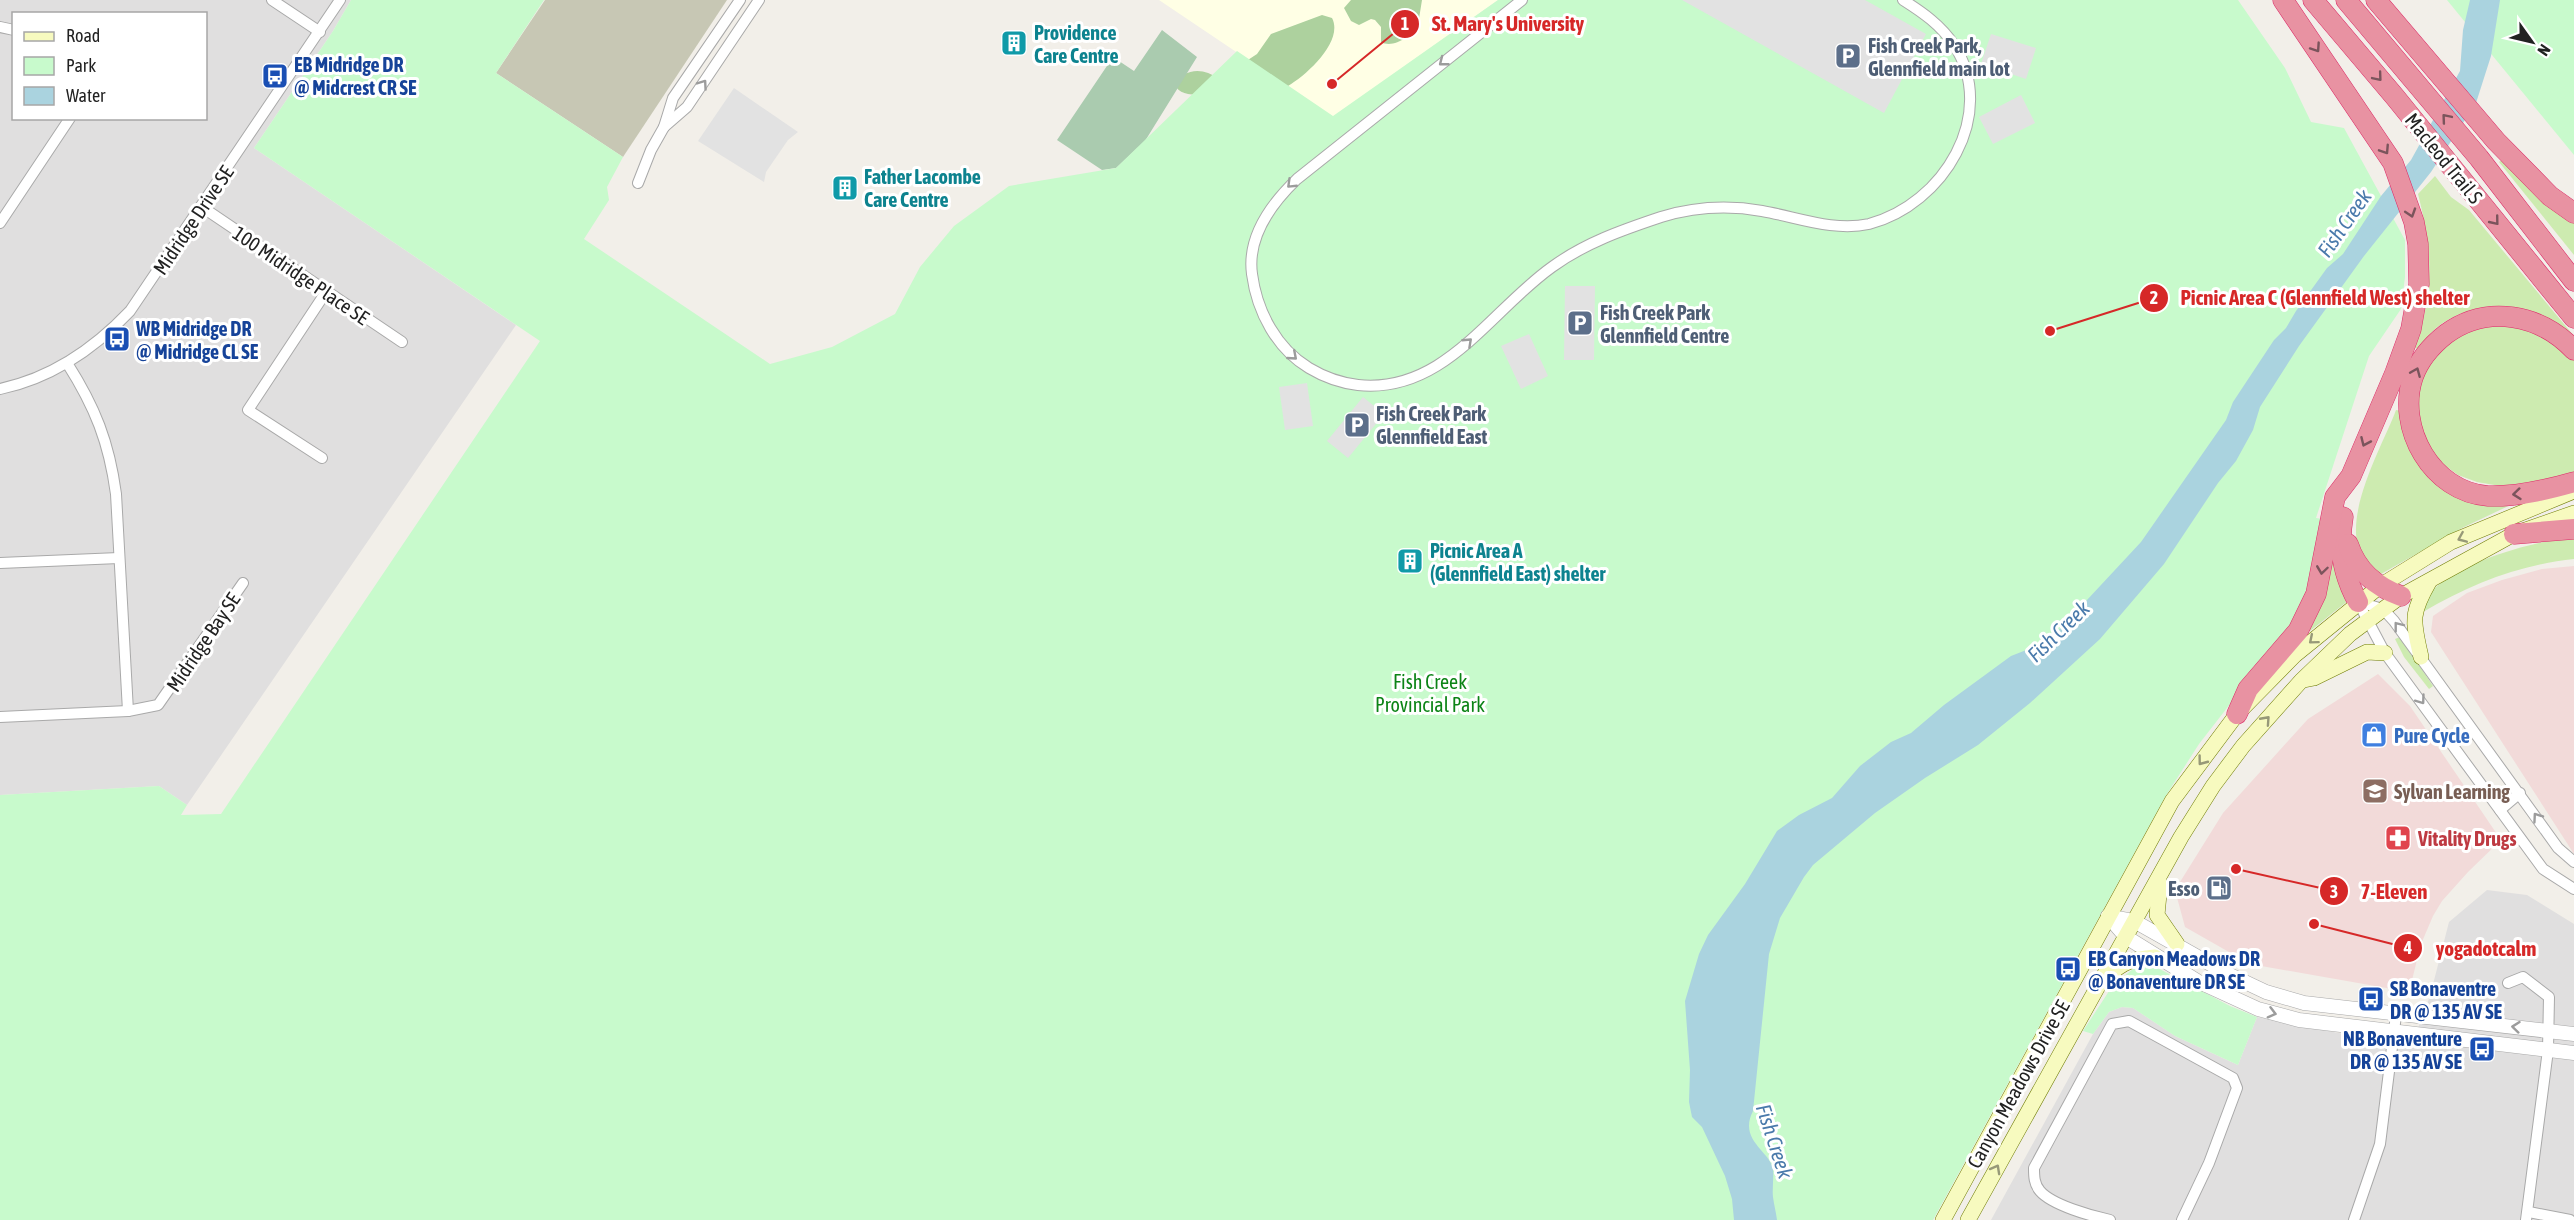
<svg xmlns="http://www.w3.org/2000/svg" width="2574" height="1220" font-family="'Asap Condensed',sans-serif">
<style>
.residential{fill:#e0dfdf;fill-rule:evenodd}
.commercial{fill:#f2dad9}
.education{fill:#ffffe5}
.construction{fill:#c7c7b4}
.grass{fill:#cdebb0}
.forest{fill:#add19e}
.cemetery{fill:#aacbaf}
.park{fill:#c8facc}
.parking{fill:#e2e2e2}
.water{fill:#aad3df}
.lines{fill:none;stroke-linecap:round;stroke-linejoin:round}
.minor-casing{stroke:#a9a9a9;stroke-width:12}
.tertiary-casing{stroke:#a9a9a9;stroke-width:15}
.secondary-casing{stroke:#707d05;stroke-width:16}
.motorway-casing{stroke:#dc2a67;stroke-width:21}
.minor{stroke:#fff;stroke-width:10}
.tertiary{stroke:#fff;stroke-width:14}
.secondary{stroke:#f7fabf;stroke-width:15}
.motorway{stroke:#e892a2;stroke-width:20}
.oneway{stroke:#7b545c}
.oneway2{stroke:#9c9c9c}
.oneway3{stroke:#979978}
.labels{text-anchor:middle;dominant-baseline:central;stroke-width:6;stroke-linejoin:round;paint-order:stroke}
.culture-label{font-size:20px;font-weight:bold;fill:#0d838f;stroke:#fff;text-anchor:start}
.service-label{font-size:20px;font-weight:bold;fill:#4e5e75;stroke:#fff;text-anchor:start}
.transit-label{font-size:20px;font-weight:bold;fill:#164399;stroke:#fff;text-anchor:start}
.street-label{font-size:20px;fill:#222;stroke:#fff}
.park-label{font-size:20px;fill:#0c8416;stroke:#fff}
.shop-label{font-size:20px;font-weight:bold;fill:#366cbe;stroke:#fff;text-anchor:start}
.education-label{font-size:20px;font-weight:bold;fill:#785e54;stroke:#fff;text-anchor:start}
.health-label{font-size:20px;font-weight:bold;fill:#be3a42;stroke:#fff;text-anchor:start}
.water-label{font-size:21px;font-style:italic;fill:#4a7aab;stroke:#fff}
.leader{fill:none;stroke:#d62828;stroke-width:2}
.callout-dot{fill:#d62828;stroke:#fff;stroke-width:2}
.mark-label{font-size:18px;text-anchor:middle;font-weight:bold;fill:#fff}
.callout-label{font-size:21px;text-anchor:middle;font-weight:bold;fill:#d62828;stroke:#fff;stroke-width:6;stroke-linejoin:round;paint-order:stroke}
</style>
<rect width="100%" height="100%" fill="#f2efe9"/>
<g class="residential">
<path d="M0,0H351L333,31L254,148L516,325L187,805L159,786L0,795ZM14,14H206V118H14Z"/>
<path d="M2487,890L2527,895L2574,924V1220H1991L2093,1034L2109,1012L2122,1007L2133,1008L2175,1036L2238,1065L2257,1017L2411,1047L2430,996L2449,922Z"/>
</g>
<g class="commercial">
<path d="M2574,566V854L2431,632L2433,616L2467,593L2502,580L2542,569Z"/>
<path d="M2378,674L2410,706L2501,840L2468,872L2442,901L2433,916L2421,944L2409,992L2250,964L2185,927L2175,890L2223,813L2308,719Z"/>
</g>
<path class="education" d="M1159,0H1498L1333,117Z"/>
<path class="construction" d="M545,0H727L623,157L496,73Z"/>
<g class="grass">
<path d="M2504,158L2574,221V255L2499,162Z"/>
<path d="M2435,176L2451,197L2469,210L2574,336V342C2559,332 2543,319 2526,311C2498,299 2455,310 2433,331C2428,336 2423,343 2418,349L2415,348C2434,290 2433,253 2418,194Z"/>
<path d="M2473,324L2530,327L2574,358V472L2536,482L2500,486L2477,482L2458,475L2443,464L2430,449L2421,433L2416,394L2429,358Z"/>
<path d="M2396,410L2402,411L2427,466L2519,501L2462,528L2381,574C2323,545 2382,449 2396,410Z"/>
<path d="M2574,536V559C2519,565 2471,584 2423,612C2426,603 2428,593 2436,587C2470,558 2531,543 2574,536Z"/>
<path d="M2332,561L2349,600L2310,631L2306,628Z"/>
<path d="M2400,637L2433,686L2429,689L2404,657L2395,639Z"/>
</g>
<g class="forest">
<path d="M1351,0H1422L1418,25C1412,36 1393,49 1381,42V27L1375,20L1371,19L1359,25L1351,21L1344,8Z"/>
<path d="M1322,15L1332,18C1344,41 1307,75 1288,86C1281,91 1199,97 1188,94C1183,93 1179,91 1176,87L1183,75C1196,68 1207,71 1219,79L1257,54L1271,34Z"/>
</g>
<path class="cemetery" d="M1162,30L1197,57L1145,141L1116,168L1102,170L1057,140L1113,57L1134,71Z"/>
<g class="park">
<path d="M351,0H544L496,73L623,157L607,187L609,200L584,239L770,364L832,347L895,314L920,267L954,226L1009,186L1116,168L1237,51L1333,116L1498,0H2238L2285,68L2311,122L2344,128L2405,240V277L2401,309L2369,356L2316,518L2323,519L2307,605L2199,744L2165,797L1933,1220H0V795L159,786L187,805L181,815L221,814L540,341L254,148L333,31Z"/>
<path d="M2447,0H2574V155Z"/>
<path d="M2138,965H2152L2230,1006L2257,1017L2238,1065L2175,1036L2133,1008L2122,1007L2109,1012L2093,1034L2083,1031L2113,985Z"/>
</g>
<g class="parking">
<path d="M1682,0H1865L1926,34L1884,113Z"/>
<path d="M1991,34L2036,48L2026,79L1981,64Z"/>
<path d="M734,88L798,132L788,140L766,172L764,182L698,141Z"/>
<path d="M2021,95L2035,123L1993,144L1979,117Z"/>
<path d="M1565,286H1595L1594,360H1564Z"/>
<path d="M1529,334L1548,376L1521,389L1501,346Z"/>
<path d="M1307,383L1313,426L1285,430L1279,387Z"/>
<path d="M1363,397L1384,414L1348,458L1327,441Z"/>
</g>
<path class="water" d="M2470,0H2500L2491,56L2476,103L2431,172L2364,256L2299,346L2260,407L2253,430L2236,461L2218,483L2164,564L2100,639L2030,703L1978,745L1925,778L1875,813L1813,865L1804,877L1780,918L1769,954L1753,1111C1738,1140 1770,1151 1773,1169C1774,1178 1772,1188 1773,1197C1774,1205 1776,1212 1777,1220H1734L1732,1199L1725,1176L1702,1127L1692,1117L1689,1102L1690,1070L1685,1001L1699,954L1708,935L1745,884L1777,831L1799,815L1832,798L1860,766L1891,742L1911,733L1944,705L2011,656L2039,645L2060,629L2141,542L2226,420L2233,402L2274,340L2286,328L2296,311L2327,268L2343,254L2381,196L2411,160L2460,71L2463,30Z"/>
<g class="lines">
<defs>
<g id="minor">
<path d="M272,0L320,32"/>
<path d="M1522,0L1297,179C1272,203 1247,237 1252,274C1257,312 1277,349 1309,368C1324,377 1341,383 1358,385C1444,394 1490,311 1552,267C1585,243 1622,230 1661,217C1694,207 1728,205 1762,211C1797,217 1834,232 1869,224C1943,205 1999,114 1954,45C1941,25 1922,12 1903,0"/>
<path d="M0,27L14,30"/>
<path d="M664,127L687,107L759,0"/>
<path d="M638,183L651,150L664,127L673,98L740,0"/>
<path d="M202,207L402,342"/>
<path d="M0,223L70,118"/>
<path d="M67,363C95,407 109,442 116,494L128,711"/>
<path d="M0,389C52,378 94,349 130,311L340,0"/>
<path d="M322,458L248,410L326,292"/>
<path d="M0,563L119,558"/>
<path d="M2358,602L2385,653L2543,869L2574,889"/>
<path d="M2358,602L2383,609L2394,621L2558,848L2574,862"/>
<path d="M0,717L128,711L158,705L243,583"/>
<path d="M2500,810L2520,793"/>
<path d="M2508,983L2523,977L2549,997L2548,1050L2526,1220"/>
<path d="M2529,1212L2570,1220"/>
<path d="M2110,1220C2091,1216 2052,1205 2040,1191C2034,1184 2034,1176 2034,1168L2112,1024L2129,1021L2233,1078L2237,1088L2209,1163L2182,1220"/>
<path d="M2354,1220L2380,1144L2396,1015"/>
</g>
<g id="tertiary">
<path d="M2108,916L2126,937L2197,981L2258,1009L2299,1020L2574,1053"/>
<path d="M2108,916L2134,921L2228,974L2266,992L2304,1003L2574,1034"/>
</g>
<g id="secondary">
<path d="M2421,657C2413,621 2410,615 2429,582"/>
<path d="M2304,680L2314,678L2367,652L2385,653"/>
<path d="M2160,884L2157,915L2177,944"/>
<path d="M2108,977C2122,961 2134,959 2155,957"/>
<path d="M1943,1220L2172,801L2237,714L2295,655L2380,586L2451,542L2574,491"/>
<path d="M1968,1220L2181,837L2213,786L2243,746L2301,681L2350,634L2401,596L2514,534L2574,513"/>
</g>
<g id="motorway">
<path d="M2313,0L2395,97L2574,318"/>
<path d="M2346,0L2479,158L2574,281"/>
<path d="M2376,0L2496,141L2550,196L2574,213"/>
<path d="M2574,350C2540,314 2487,304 2446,334C2432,345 2419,360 2413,377C2396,428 2432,492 2488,496C2517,497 2546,490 2574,482"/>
<path d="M2343,517C2338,546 2343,575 2358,602"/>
<path d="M2514,534L2574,529"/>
<path d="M2348,544C2357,571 2375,586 2401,596"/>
<path d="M2237,714L2248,689L2298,631L2316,594L2335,497L2351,476L2395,373L2411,329L2419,284L2418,244L2414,222L2393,163L2283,0"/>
</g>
</defs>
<use href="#minor" class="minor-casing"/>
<use href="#tertiary" class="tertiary-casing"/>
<use href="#secondary" class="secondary-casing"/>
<use href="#motorway" class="motorway-casing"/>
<use href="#minor" class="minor"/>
<use href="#tertiary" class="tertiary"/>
<use href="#secondary" class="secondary"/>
<use href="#motorway" class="motorway"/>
</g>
<defs><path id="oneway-chevron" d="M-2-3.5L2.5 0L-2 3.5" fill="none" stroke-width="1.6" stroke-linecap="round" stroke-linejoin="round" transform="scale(1.5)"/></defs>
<g class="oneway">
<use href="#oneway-chevron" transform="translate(2316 48) rotate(56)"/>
<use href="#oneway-chevron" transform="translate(2378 77) rotate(50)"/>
<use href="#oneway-chevron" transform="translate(2446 118) rotate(-130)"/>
<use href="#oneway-chevron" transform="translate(2385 150) rotate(57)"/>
<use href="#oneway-chevron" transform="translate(2411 213) rotate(72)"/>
<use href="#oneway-chevron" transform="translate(2495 221) rotate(51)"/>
<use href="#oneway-chevron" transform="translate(2416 372) rotate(-67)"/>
<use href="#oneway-chevron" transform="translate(2365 442) rotate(114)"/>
<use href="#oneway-chevron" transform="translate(2517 494) rotate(174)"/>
<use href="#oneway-chevron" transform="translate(2322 570) rotate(98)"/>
</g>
<g class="oneway2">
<use href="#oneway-chevron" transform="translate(1443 62) rotate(142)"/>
<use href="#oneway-chevron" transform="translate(703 84) rotate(-55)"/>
<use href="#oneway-chevron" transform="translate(1291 184) rotate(136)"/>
<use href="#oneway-chevron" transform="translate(1468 342) rotate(-43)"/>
<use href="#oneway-chevron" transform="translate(1293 356) rotate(41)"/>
<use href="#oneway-chevron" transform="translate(2398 626) rotate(-128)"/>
<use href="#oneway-chevron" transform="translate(2421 700) rotate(54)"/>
<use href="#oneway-chevron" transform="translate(2537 817) rotate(-125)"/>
<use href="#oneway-chevron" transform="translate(2272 1013) rotate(15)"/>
<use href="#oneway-chevron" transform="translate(2516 1027) rotate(-174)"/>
</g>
<g class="oneway3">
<use href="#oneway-chevron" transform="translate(2462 538) rotate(157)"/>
<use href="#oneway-chevron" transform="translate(2313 640) rotate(140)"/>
<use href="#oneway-chevron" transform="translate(2266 720) rotate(-48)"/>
<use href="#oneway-chevron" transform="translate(2202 761) rotate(127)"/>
<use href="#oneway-chevron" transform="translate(1996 1169) rotate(-61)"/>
</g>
<defs>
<symbol id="building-square" viewBox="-11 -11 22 22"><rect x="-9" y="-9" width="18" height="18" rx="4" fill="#0f9aa8" stroke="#fff"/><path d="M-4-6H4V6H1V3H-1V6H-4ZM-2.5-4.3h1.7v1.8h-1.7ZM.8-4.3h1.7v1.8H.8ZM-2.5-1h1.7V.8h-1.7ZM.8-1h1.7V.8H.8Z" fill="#fff"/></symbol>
<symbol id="parking-square" viewBox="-11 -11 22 22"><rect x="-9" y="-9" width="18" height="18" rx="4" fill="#5c6f8a" stroke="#fff"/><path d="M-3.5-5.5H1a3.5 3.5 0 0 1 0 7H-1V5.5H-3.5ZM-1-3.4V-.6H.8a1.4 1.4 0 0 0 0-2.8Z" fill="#fff"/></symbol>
<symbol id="bus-square" viewBox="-11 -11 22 22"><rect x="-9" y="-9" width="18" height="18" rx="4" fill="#1a4fb4" stroke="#fff"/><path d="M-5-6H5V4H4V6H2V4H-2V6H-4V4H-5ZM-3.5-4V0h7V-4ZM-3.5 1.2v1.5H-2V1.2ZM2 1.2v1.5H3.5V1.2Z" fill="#fff"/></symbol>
<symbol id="shop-square" viewBox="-11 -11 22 22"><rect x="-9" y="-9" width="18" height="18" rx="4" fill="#3f7fe0" stroke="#fff"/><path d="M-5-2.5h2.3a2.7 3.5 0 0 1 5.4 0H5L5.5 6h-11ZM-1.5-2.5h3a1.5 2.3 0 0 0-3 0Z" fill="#fff"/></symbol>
<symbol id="school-square" viewBox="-11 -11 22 22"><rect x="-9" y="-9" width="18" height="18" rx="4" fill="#8d6e63" stroke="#fff"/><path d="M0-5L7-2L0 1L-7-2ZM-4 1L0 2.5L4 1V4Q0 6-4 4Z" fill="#fff"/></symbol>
<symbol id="pharmacy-square" viewBox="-11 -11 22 22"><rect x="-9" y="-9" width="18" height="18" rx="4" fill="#e0444e" stroke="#fff"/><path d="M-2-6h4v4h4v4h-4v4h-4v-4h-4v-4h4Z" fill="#fff"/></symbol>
<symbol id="fuel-square" viewBox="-11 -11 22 22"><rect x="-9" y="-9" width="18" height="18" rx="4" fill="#5c6f8a" stroke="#fff"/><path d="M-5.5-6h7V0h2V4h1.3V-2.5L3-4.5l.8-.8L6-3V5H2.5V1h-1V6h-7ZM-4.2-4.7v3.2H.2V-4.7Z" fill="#fff"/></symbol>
</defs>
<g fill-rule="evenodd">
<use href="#building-square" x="999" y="28" width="30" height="30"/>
<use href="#parking-square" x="1833" y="41" width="30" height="30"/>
<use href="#bus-square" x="260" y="61" width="30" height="30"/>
<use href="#building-square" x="830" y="173" width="30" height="30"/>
<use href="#parking-square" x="1565" y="308" width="30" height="30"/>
<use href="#bus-square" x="102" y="324" width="30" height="30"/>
<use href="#parking-square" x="1342" y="410" width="30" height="30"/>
<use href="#building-square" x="1395" y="546" width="30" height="30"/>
<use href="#shop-square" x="2359" y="720" width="30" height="30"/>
<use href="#school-square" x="2360" y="776" width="30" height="30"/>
<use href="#pharmacy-square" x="2383" y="823" width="30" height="30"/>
<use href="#fuel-square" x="2204" y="873" width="30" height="30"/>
<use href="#bus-square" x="2053" y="954" width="30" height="30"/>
<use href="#bus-square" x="2356" y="984" width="30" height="30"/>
<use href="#bus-square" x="2467" y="1034" width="30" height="30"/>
</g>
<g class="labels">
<g class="culture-label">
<text x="1034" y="32">Providence<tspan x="1034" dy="23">Care Centre</tspan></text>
<text x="864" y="176">Father Lacombe<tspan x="864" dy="23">Care Centre</tspan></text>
<text x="1430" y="550">Picnic Area A<tspan x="1430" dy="23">(Glennfield East) shelter</tspan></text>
</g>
<g class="service-label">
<text x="1868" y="45">Fish Creek Park,<tspan x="1868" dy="23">Glennfield main lot</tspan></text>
<text x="1600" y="312">Fish Creek Park<tspan x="1600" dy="23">Glennfield Centre</tspan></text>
<text x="1376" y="413">Fish Creek Park<tspan x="1376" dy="23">Glennfield East</tspan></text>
<text x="2200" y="888" text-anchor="end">Esso</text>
</g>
<g class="transit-label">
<text x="294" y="64">EB Midridge DR<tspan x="294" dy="23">@ Midcrest CR SE</tspan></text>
<text x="136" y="328">WB Midridge DR<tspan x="136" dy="23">@ Midridge CL SE</tspan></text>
<text x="2088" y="958">EB Canyon Meadows DR<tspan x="2088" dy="23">@ Bonaventure DR SE</tspan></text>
<text x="2390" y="988">SB Bonaventre<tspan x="2390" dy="23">DR @ 135 AV SE</tspan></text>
<text x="2462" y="1038" text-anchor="end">NB Bonaventure<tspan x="2462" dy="23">DR @ 135 AV SE</tspan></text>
</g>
<g class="street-label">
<text transform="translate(2444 158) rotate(51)">Macleod Trail S</text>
<text transform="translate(193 220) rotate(-56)">Midridge Drive SE</text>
<text transform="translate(301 275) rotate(34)">100 Midridge Place SE</text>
<text transform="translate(203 642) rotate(-56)">Midridge Bay SE</text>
<text transform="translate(2018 1084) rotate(-61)">Canyon Meadows Drive SE</text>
</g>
<g class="park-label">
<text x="1430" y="681">Fish Creek<tspan x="1430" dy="23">Provincial Park</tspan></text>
</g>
<g class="shop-label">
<text x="2394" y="735">Pure Cycle</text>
</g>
<g class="education-label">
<text x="2394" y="791">Sylvan Learning</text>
</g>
<g class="health-label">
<text x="2418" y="838">Vitality Drugs</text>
</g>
<g class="water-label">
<text transform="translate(2344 223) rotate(-55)">Fish Creek</text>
<text transform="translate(2058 631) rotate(-44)">Fish Creek</text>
<text transform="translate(1775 1141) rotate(72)">Fish Creek</text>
</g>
</g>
<path class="leader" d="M1332 84L1405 24M2050 331L2154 298M2236 869L2334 891M2314 924L2408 948"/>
<g class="callout-dot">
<circle cx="1332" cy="84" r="6"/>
<circle cx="2050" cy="331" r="6"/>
<circle cx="2236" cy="869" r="6"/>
<circle cx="2314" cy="924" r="6"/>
<circle cx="1405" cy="24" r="15"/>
<circle cx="2154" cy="298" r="15"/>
<circle cx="2334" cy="891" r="15"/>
<circle cx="2408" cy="948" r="15"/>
</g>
<g class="mark-label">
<text x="1405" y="30">1</text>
<text x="2154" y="304">2</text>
<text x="2334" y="898">3</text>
<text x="2408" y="954">4</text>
</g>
<g class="callout-label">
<text x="1508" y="31">St. Mary's University</text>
<text x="2325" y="305">Picnic Area C (Glennfield West) shelter</text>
<text x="2394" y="899">7-Eleven</text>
<text x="2486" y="956">yogadotcalm</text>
</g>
<rect x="12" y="12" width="195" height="108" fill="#ffffff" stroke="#a7a7a7" stroke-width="1.5"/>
<rect x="24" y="32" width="30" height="9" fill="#f7fabf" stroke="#a7a7a7" stroke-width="1.5"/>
<text x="66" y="42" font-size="18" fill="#222222">Road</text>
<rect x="24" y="57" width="30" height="18" fill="#c8facc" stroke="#a7a7a7" stroke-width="1.5"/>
<text x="66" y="72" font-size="18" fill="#222222">Park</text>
<rect x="24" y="87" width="30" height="18" fill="#aad3df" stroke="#a7a7a7" stroke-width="1.5"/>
<text x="66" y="102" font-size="18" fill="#222222">Water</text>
<g transform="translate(2532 42) rotate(124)" stroke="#ffffff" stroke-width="4.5" paint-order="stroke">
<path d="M0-4.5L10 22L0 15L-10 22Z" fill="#222222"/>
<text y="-9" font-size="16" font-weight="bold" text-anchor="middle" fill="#222222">N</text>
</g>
</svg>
